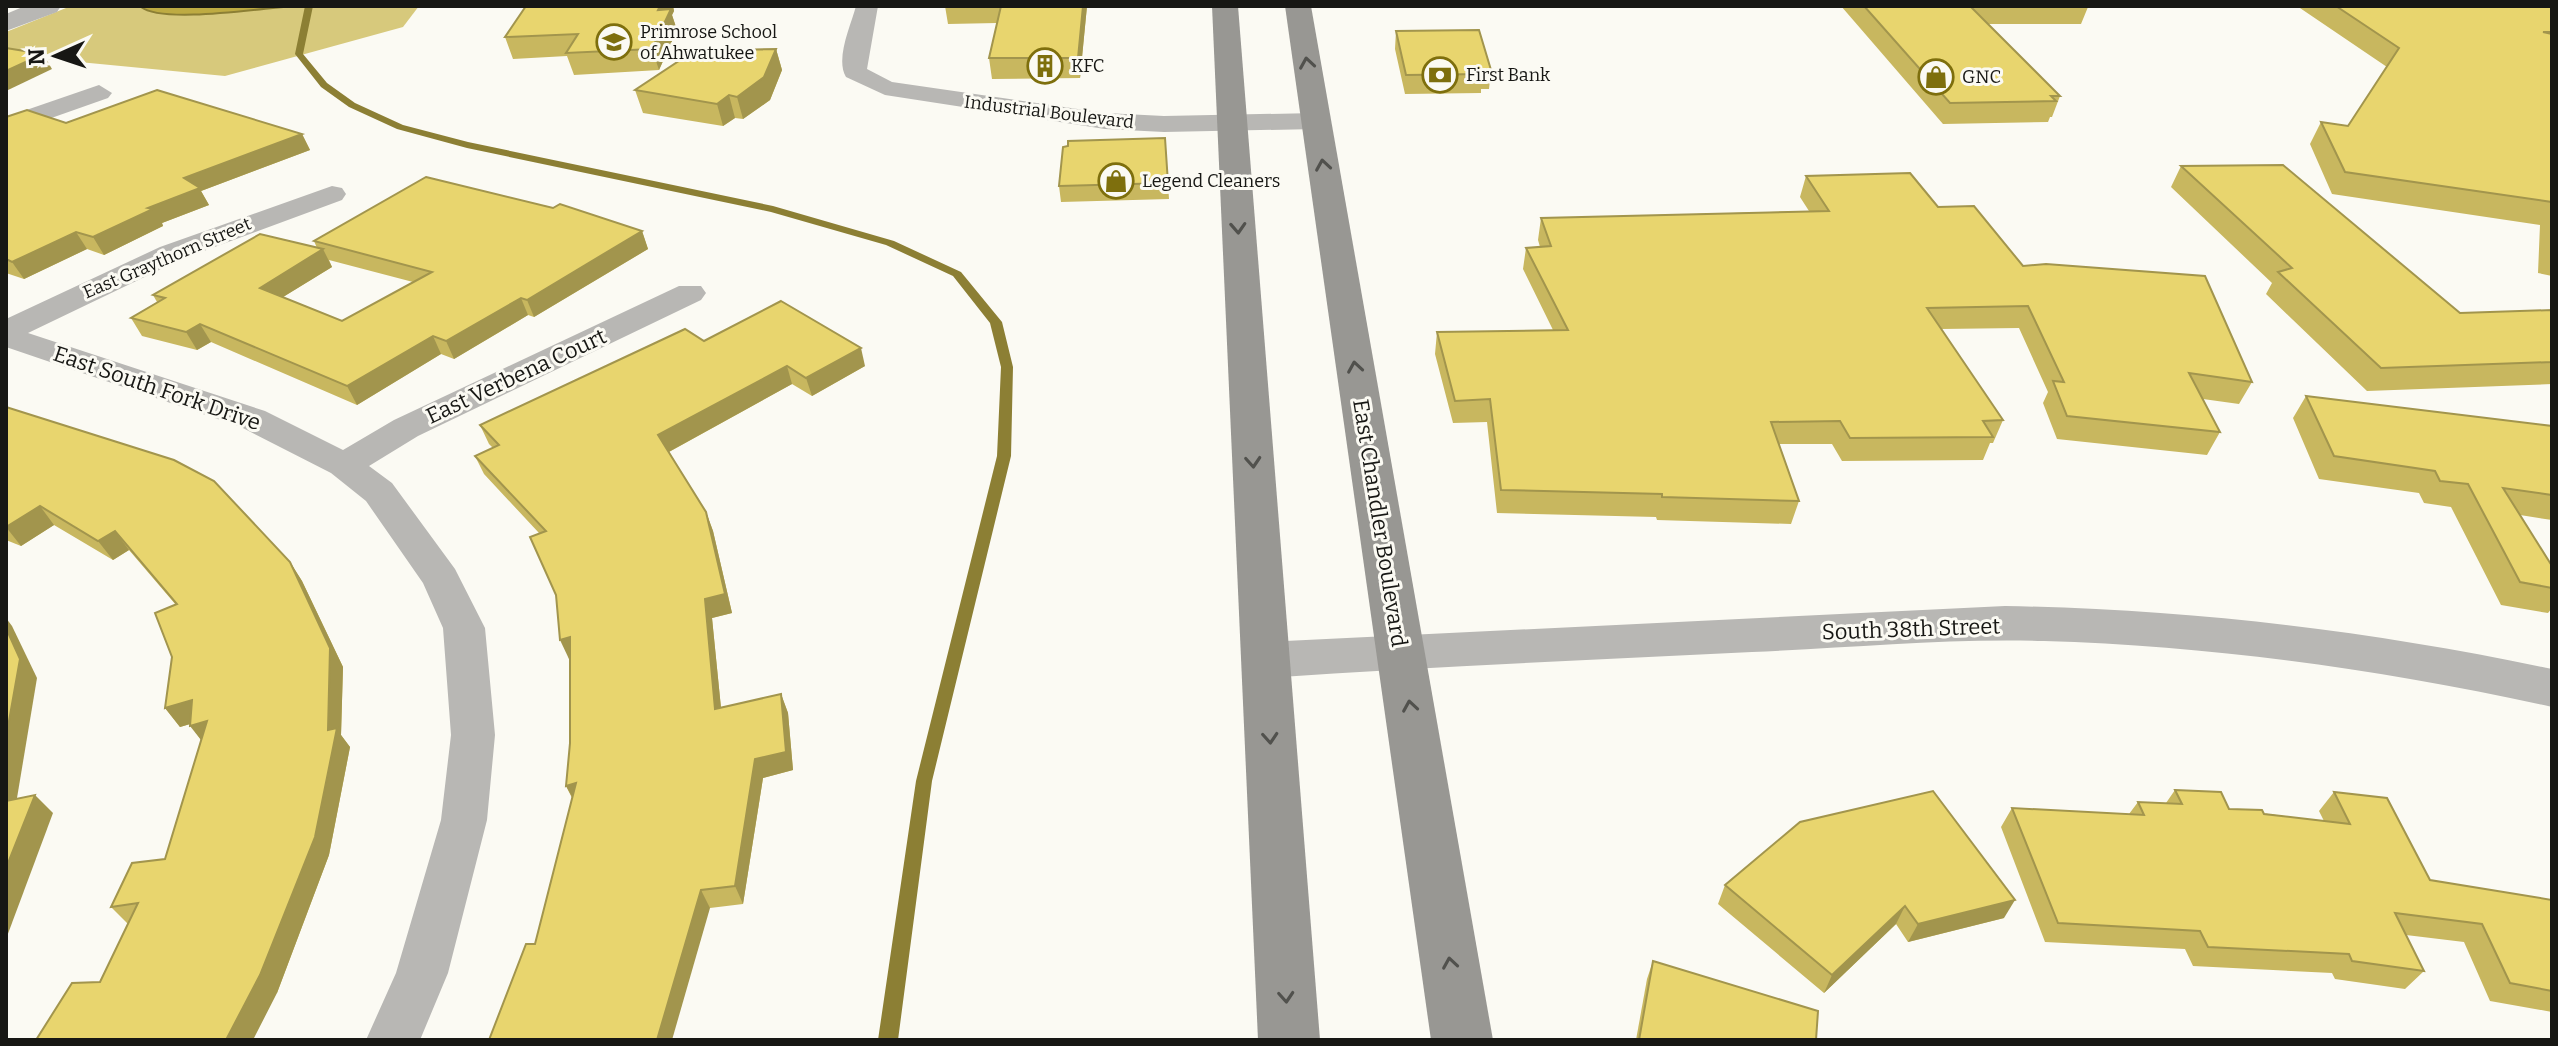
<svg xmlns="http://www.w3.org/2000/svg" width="2558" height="1046" font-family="Bitter,serif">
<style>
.green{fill:#d7c97c}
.water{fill:#beab42;stroke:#8c7f34;stroke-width:2}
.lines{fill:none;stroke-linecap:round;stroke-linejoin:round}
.stream{fill:#8c7f34;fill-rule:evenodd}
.minor{fill:#b8b7b4;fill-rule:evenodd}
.tertiary{fill:#b8b7b4;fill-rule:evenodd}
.secondary{fill:#989793;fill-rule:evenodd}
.wall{fill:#c8b75f;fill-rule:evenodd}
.shaded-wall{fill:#a2954d}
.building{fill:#e8d56e;stroke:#a2954d;stroke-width:2}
.oneway{stroke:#51514d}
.labels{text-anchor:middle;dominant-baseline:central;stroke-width:6;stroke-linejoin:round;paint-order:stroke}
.far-poi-label{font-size:18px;fill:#171714;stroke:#fbfaf3;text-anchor:start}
.far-street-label{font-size:18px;fill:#171714;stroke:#fbfaf3}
.street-label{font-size:22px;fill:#171714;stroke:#fbfaf3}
</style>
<rect width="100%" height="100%" fill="#fbfaf3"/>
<path class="green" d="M71,6H419L403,27L225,76L6,55V32Z"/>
<path class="water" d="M294,6C262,8 163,24 141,7Z"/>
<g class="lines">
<path class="stream" d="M305,6H313L303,54L327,83L355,103L403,125L468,142L773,206L894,241L961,272L1002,322L1013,367L1011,456L932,781L898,1040H878L916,781L997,456L1001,367L990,323L953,276L886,245L771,212L467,148L397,129L349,107L321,87L295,54Z"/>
<g class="minor">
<path d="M856,6H878L867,69L892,82L1105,113L1164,116L1316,113L1329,121L1316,129L1164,132L1105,129L885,95L846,77C835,59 851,25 856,6Z"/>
<path d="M99,85L112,93L108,98L6,134V117Z"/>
<path d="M332,186L342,188L346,194L342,200L182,259L28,333L265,411L343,450L394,420L679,286H701L706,293L701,300L418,436L369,466L392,483L455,569L485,628L495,735L487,820L448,973L420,1040H366L396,973L441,820L451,735L443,628L423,583L366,501L331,473L241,427L6,347V319L160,247Z"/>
</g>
<g class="tertiary">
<path d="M25,6H61L57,12L6,31V14Z"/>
<path d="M2005,606C2189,609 2372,631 2552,669V707C2385,670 2215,646 2044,641C1947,638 1849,648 1752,652C1590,660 1428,667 1266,678L1249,673L1242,660L1249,647L1266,642Z"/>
</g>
<g class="secondary">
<path d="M1212,6H1238L1320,1040H1258Z"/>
<path d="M1285,6H1311L1493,1040H1431Z"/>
</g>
</g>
<g class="wall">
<path d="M526,6H673L674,11L672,15L677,30L659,70L574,75L567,56L513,59L505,37Z"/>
<path d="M945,6H1087L1080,78L992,79L989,58L997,23L948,24Z"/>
<path d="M1841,6H2125L2088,7L2081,24H1988L2060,96L2052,117H2050L2048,122L1943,124Z"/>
<path d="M2297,6H2552V276L2538,273L2540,225L2332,194L2310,144L2321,122L2348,126L2387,67Z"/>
<path d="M1396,31L1491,70L1489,89H1481V93L1405,94L1395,49Z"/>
<path d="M776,49L782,70L770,100L743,119L735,118L723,126L643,113L635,90Z"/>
<path d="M6,117L66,123L302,134L310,150L201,191L209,205L162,223L163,226L104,255L87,249L24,279L6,273Z"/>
<path d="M1165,138L1169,199L1061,202L1059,186L1068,146Z"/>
<path d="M2181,166L2460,313L2552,310V384L2367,391L2266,294L2272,283L2171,187Z"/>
<path d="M1806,176L1938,207L2023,266L2252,382L2239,404L2203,399L2220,432L2207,455L2057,439L2043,403L2048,392L2019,328L1941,329L2003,420L1993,443H1990L1983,460L1842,461L1832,444H1779L1799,501L1791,524L1657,520L1656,517L1497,513L1487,422L1453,423L1435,354L1437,332L1553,330L1523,269L1526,248L1540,247L1538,240L1541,218L1809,211L1800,197Z"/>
<path d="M642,231L648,249L534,317L528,315L454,359L441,354L357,405L211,342L197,350L142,336L131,318L157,302L153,295L317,248L314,241ZM329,260L413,282L342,321L283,297L332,267Z"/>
<path d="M704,341L865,366L812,396L792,384L669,452L706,512L713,531L732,613L712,618L721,708L781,694L788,713L793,770L763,778L743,904L710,908L535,944L572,798L566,786L570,743V659H569L556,595L539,533L484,474L475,456L493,448L489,444L480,425Z"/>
<path d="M2306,396L2552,426V520L2520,515L2552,566V608L2548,613L2501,605L2451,507L2424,503L2419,493L2319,479L2293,418Z"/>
<path d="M6,407L290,562L302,581L343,667L341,735L350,747L329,855L277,993L100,982L128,924L111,907L165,859L201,740L190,724L180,727L165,708L172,657L176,605L129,550L113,560L54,525L21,546L6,540Z"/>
<path d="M2175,790L2229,809L2324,821L2319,811L2334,792L2430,880L2552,900V1012L2490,1001L2464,942L2406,935L2424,971L2405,989L2335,979L2332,973L2193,966L2185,949L2045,942L2001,827L2012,808L2129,814L2138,802L2166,803Z"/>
<path d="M1725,885L2004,918L1908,942L1896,924L1824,993L1718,904Z"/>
<path d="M1653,961L1816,1040H1636L1647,979Z"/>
</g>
<g class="shaded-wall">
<path d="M660,6H673L674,11L672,15L677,30L659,70L652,49L658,10Z"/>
<path d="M1083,6H1087L1080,78L1078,58Z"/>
<path d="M776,49L782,70L770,100L743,119L737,97Z"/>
<path d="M43,54L52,69L6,91V71Z"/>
<path d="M729,95L735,118L723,126L717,104Z"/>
<path d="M302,134L310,150L201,191L209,205L162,223L163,226L104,255L93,237L148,208L184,178Z"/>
<path d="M642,231L648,249L534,317L527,300Z"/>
<path d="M76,232L87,249L24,279L12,262Z"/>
<path d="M323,249L332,267L270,305L260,288Z"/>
<path d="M521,298L528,315L454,359L446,341Z"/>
<path d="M200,324L211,342L197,350L186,332Z"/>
<path d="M433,336L441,354L357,405L347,386Z"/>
<path d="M861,348L865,366L812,396L806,378Z"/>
<path d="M787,366L792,384L665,454L658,435Z"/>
<path d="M40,506L54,525L21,546L6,527Z"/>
<path d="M706,512L713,531L732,613L712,618L723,728L715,709L705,599Z"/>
<path d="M115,531L129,550L113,560L98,541Z"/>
<path d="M290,562L302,581L343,667L341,735L350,747L329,855L277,993L253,1040H226L328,730Z"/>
<path d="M6,618L12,626L37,678L13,822L6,815Z"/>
<path d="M570,637L580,656L569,659L560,640Z"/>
<path d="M781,694L788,713L793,770L763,778L743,904L735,886L755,759Z"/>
<path d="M192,700L207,719L180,727L165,708Z"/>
<path d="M207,721L205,745L190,726Z"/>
<path d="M576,783V804L566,786Z"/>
<path d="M35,795L53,813L6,939V868Z"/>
<path d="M701,890L710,908L672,1040H657Z"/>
<path d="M2015,900L2004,918L1908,942L1918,924Z"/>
<path d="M1905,906L1896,924L1824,993L1832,975Z"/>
</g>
<g class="building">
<path d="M526,6H660L658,10L671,9L652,49L566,53L578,34L505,37Z"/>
<path d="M1001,6H1083L1078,58H989Z"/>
<path d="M1864,6H1970L2060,96H2051L2056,101L1950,103Z"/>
<path d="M2336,6H2552V32H2543L2552,34V202L2345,172L2321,122L2348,126L2399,48Z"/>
<path d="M1479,30L1491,70H1481L1482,74L1406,75L1396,31Z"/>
<path d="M6,48L43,54L6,71Z"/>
<path d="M776,49L764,77L737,97L729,95L717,104L635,90L694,51Z"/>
<path d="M157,90L302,134L184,178L200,188L148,208L153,209L93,237L76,232L12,262L6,259V117L27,110L66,123Z"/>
<path d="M1165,138L1168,183L1059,186L1063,147L1068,146V141Z"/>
<path d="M2283,165L2460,313L2552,310V362L2381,368L2278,272L2292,268L2181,166Z"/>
<path d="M1910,173L1938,207L1974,206L2023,266L2046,264L2205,276L2252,382L2189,373L2220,432L2067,416L2053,381L2064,382L2028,306L1927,308L2003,420L1983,421L1993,437L1850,438L1840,421L1771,422L1799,501L1662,497V494L1501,490L1490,399L1455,401L1437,332L1568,330L1526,248L1551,246L1541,218L1829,211L1806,176Z"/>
<path d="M426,177L553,208L560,204L642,231L527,300L521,298L446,341L433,336L347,386L200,324L186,332L131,318L165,298L153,295L260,234L323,249L260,288L342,321L432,272L314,241Z"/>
<path d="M781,301L861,348L806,378L787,366L658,435L706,512L725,594L705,599L715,709L781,694L786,752L755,759L735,886L701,890L657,1040H489L526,944H535L576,783L566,786L570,743V637L560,640L556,595L530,537L546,531L475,456L499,445L480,425L685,329L704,341Z"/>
<path d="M2306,396L2552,426V495L2503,488L2552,566V588L2520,582L2468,484L2440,481L2435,471L2334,456Z"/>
<path d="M6,407L174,460L214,481L290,562L330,648L328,730L337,728L315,837L260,975L226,1040H36L72,983L100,982L138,903L111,907L132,863L165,859L207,721L190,726L192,700L165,708L172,657L155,613L177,604L115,531L98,541L40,506L6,527Z"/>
<path d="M6,628L20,659L6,738Z"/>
<path d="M2175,790L2221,792L2229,809L2262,810L2264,814L2350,824L2334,792L2387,798L2430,880L2552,900V991L2510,983L2482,924L2395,913L2424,971L2352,961L2349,954L2208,947L2200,931L2058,923L2012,808L2144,815L2138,802L2182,804Z"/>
<path d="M1933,791L2015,900L1918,924L1905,906L1832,975L1725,885L1800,822Z"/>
<path d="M35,795L6,868V801Z"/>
<path d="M1653,961L1818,1011L1816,1040H1639Z"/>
</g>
<defs><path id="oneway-chevron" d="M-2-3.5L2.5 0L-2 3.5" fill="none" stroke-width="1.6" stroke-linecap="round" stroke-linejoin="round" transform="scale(2)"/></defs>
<g class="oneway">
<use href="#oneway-chevron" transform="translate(1307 63) rotate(-99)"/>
<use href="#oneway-chevron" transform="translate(1323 165) rotate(-99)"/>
<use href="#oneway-chevron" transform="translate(1238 228) rotate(87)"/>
<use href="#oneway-chevron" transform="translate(1355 367) rotate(-99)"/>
<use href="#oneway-chevron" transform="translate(1253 462) rotate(86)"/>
<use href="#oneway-chevron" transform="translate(1410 706) rotate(-99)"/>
<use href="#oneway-chevron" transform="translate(1270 738) rotate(86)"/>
<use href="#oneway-chevron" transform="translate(1450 963) rotate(-99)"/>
<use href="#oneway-chevron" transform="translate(1286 997) rotate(86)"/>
</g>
<defs>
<symbol id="school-ring" viewBox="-11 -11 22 22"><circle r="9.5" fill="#fbfaf3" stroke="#7e6f0d" stroke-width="1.5"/><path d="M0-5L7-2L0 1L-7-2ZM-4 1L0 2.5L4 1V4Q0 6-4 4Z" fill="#7e6f0d"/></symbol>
<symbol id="building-ring" viewBox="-11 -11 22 22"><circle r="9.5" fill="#fbfaf3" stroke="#7e6f0d" stroke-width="1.5"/><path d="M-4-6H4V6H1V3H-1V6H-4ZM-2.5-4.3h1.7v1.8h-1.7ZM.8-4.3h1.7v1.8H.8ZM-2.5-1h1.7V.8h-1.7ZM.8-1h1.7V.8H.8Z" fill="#7e6f0d"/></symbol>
<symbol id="bank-ring" viewBox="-11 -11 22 22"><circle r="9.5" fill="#fbfaf3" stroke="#7e6f0d" stroke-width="1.5"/><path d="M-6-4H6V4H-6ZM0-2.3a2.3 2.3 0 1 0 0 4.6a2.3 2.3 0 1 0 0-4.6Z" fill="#7e6f0d"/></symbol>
<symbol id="shop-ring" viewBox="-11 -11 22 22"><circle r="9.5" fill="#fbfaf3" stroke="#7e6f0d" stroke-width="1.5"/><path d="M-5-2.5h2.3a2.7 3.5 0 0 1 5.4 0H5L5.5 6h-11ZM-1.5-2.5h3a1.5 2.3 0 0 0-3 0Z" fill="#7e6f0d"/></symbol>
</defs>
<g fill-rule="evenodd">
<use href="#school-ring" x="594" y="22" width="40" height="40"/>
<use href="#building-ring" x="1025" y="46" width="40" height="40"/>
<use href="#bank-ring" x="1420" y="55" width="40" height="40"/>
<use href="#shop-ring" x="1916" y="57" width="40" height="40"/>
<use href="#shop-ring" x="1096" y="161" width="40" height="40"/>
</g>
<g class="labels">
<g class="far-poi-label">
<text x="640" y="32">Primrose School<tspan x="640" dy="21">of Ahwatukee</tspan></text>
<text x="1071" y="66">KFC</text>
<text x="1466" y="75">First Bank</text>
<text x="1962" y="77">GNC</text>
<text x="1142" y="181">Legend Cleaners</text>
</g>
<g class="far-street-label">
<text transform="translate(1049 112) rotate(7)">Industrial Boulevard</text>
<text transform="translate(167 258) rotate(-23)">East Graythorn Street</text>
</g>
<g class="street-label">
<text transform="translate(516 376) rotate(-25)">East Verbena Court</text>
<text transform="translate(157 388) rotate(19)">East South Fork Drive</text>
<text transform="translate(1380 523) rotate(81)">East Chandler Boulevard</text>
<text transform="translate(1911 629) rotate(-2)">South 38th Street</text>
</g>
</g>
<rect width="2558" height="1046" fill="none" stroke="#171714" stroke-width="16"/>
<g transform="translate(56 56) rotate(267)" stroke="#fbfaf3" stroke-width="6" paint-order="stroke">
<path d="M0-6L14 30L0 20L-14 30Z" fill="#171714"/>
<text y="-12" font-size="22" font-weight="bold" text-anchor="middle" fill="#171714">N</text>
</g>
</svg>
